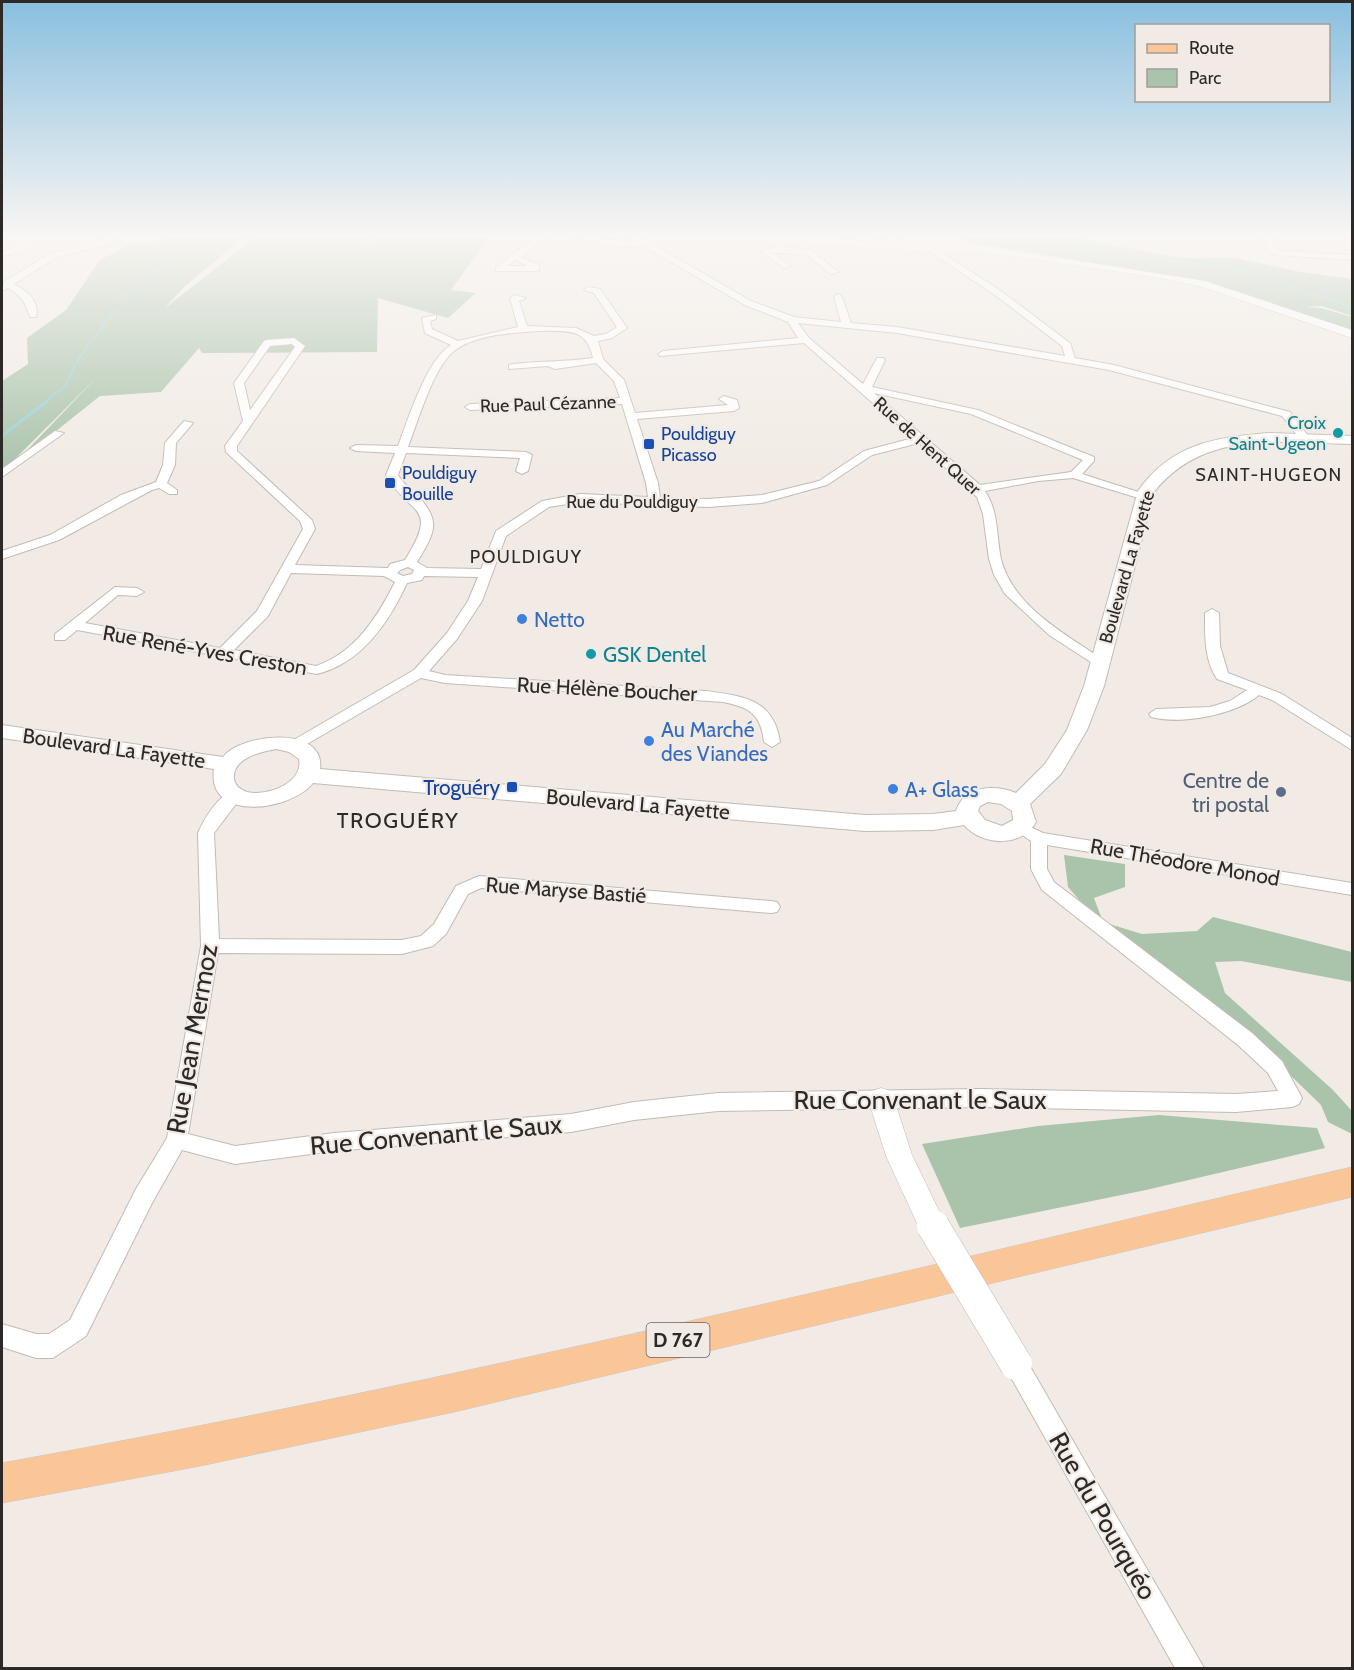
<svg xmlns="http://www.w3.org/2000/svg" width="1354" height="1670" font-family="Cabin,sans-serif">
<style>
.green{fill:#aac3ab}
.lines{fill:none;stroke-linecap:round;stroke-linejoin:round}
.stream-far1{stroke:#9ad0d2;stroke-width:2}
.stream{stroke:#9ad0d2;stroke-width:3}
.minor-casing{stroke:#c2bbb5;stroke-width:2}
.tertiary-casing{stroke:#c2bbb5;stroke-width:1}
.secondary-casing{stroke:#c2bbb5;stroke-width:2}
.primary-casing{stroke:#c8c7c7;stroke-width:1}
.minor{fill:#fff;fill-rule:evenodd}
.tertiary{fill:#fff;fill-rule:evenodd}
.secondary{fill:#fff;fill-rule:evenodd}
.primary{fill:#fbc697;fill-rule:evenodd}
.tertiary-bridge-far1-casing{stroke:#c2bbb5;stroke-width:26;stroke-linecap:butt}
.tertiary-bridge-casing{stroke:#c2bbb5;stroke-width:33;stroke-linecap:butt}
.tertiary-bridge-far1{stroke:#fff;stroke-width:25}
.tertiary-bridge{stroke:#fff;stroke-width:32}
.culture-dot{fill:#0f9aa8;stroke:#f2ebe5;stroke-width:2}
.transit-dot{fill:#1a4fb4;stroke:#f2ebe5;stroke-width:2}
.shop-dot{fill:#3f7fe0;stroke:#f2ebe5;stroke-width:2}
.service-dot{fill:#5c6f8a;stroke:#f2ebe5;stroke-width:2}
.labels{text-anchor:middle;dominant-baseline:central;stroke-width:4.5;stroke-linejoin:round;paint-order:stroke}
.far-street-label{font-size:18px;fill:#2c2927;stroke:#f2ebe5}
.far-culture-label{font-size:18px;fill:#0d838f;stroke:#f2ebe5;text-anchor:end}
.far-transit-label{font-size:18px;fill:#164399;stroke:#f2ebe5;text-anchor:start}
.far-neighbourhood-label{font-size:18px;letter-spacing:1.5px;fill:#2c2927;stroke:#f2ebe5}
.shield{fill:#f2ebe5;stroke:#676360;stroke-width:1.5}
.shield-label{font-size:20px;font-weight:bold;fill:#2c2927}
.shop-label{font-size:21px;fill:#366cbe;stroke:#f2ebe5;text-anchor:start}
.street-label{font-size:21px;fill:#2c2927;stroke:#f2ebe5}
.culture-label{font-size:21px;fill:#0d838f;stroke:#f2ebe5;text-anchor:start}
.service-label{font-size:21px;fill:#4e5e75;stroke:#f2ebe5;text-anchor:end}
.transit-label{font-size:21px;fill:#164399;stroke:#f2ebe5;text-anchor:end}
.neighbourhood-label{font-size:22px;letter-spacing:1.5px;fill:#2c2927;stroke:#f2ebe5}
.near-street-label{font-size:26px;fill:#2c2927;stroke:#f2ebe5}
</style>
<rect width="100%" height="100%" fill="#f2ebe5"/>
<g class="green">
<path d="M173,237H244L184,287L165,308L256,237H371L363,249L377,237H489L451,290L476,293L448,318L378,298L377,352L202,353L199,348L161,392L100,396L12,466L97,377L2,472V381L28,364L27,338L66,310L100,260L129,245L150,243Z"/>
<path d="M959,237H1070L1180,258H1234L1306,273L1352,279V316L1322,306L1304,307L1321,308L1352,317V332L1195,280L974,243Z"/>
<path d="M1064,855L1125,864V887L1094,898L1103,922L1142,934L1197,931L1213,917L1352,952V982L1241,961L1215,962L1225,993L1333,1090L1352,1111V1134L1328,1122L1321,1105L1253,1039L1095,918L1068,887Z"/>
<path d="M1159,1115L1317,1128L1325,1148L1146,1190L960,1228L922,1144L1038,1126Z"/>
</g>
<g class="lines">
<g class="stream-far1">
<path d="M990,237L1091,254L1162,259L1240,270L1352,307"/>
<path d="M118,303L167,261L189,237"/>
<path d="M45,402L65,386L79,358L115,311"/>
</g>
<path class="stream" d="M2,436L47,401"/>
<defs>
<g id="minor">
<path d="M30,237H39L21,252L2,256V252L15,248Z"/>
<path d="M536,237H546L521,257L539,265V271H496V267ZM516,260L528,266H508Z"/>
<path d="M570,237L636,242L630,237H640L751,301L794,317L841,322L834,297L838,294L842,297L851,323L897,327L1065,356L1062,346L995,295L926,249L933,247L1001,291L1070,343L1075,358L1114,365L1290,412L1309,437L1300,439L1282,416L1109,370L897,333L798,323L809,338L863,384L877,358H883L885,360L872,387L978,410L1094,457V461L1082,474L1151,496L1145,500L1073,478L1038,481L985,491C999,512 996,535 1001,559C1013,607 1067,635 1105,661L1107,664L1105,667L1100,668L1049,635L1005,594L994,575L989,559L983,514L977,497L919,443L872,455L827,485L762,503L708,507L580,502L549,507L506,536L482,601L457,639L429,671L445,675L706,691C743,696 774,699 780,742L772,747L764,742C761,714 749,707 723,702L445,683L421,678L300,748H290L287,745L290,742L414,670L447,633L468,601L478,577L424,576L422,580L407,583C389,622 362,663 317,674L77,630L65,640H55V634L115,587L137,588L144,592L137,596L118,595L85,623L220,648L257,611L303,529L300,521L226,452L225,446L243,421L234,383L264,341L267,340L294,338L305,346L237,446V451L312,520L315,529L295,565L388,568L390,564L405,560C440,504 410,517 386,475L395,453L356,451L350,448L356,445L398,446C408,420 426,360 451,345L425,333L422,318L436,315V319L430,321L432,329L458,341L518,327L510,298L514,295L526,298L519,301L527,326L576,328L594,336L606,334L617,327L594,293L584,290L588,287L600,289L627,328L612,338L598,341L603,359L624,380L635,413L728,405L719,399L724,396L737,400L739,408L734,411L637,419L658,483L660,498L708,499L762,495L819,481L864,451L913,438L804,343L660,356L658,354L663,351L798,338L788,322L745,305L644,246H617ZM539,331C565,331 587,327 593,358C565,362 541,361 513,364L509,365V369L548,366L555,369L596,363L614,381L620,398L470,404L465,407L470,410L622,404L646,483L648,497L580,494L542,501L496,531L481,569L427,568L417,562C436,531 442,520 414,492C408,487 402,482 398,475L406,453L520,458L516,471L522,474L528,471L532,455L526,452L408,447C418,421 433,368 454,351C476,334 513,333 539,331ZM292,344L295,347L250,410L244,383L270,346ZM874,393L971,414L1083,460L1071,472L980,485ZM408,567L414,570L412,574L403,576L397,573L400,570ZM291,573L384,576L395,582C378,616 355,653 316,666L234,650L268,616Z"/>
<path d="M773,237H778L785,247L811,250L838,272L831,274L806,254L773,253L791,266L784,268L761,251L777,247L771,239Z"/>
<path d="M880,237H892L916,248L909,250Z"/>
<path d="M1264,237H1272L1275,248L1280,251L1352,255V260L1275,255L1267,249Z"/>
<path d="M111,238L114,242L55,258L14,284C27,291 40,301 36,317H30C25,302 22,296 8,288L2,291L4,282L49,254Z"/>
<path d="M184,421L193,423L176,443L175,465L167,483L177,490V494H169L159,488L152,490L59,540L2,559V551L50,535L121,495L156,482L163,465L165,443Z"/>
<path d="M55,431L64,433L2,477V469Z"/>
<path d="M1212,609L1219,613L1220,646L1228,673L1282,694L1352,738V750L1272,700L1259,695C1235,715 1181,725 1151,717L1149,714L1156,709L1210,707L1230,701L1247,690L1217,679C1204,659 1205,636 1205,613Z"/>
<path d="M234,791L242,796L214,833L219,939L402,940L421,936L434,924L456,886L479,876L771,901L777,902L780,907L777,912L771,913L481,888L468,894L446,934L433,946L402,954L218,953L188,1134L235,1146L334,1133L571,1114L634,1102L718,1093L980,1089L1236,1094L1278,1091L1268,1073L1238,1045L1042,890L1031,869V841L1012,828L1020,822L1043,833L1352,883V895L1047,845V869L1054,882L1252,1033L1282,1061L1302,1098L1299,1104L1292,1107L1236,1112L980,1107L718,1111L634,1120L571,1132L334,1151L235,1164L182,1150L152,1203L86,1336L53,1358H36L2,1347V1324L36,1334H49L70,1320L136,1189L167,1138L201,946L198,833C204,819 218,795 234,791Z"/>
<path d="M1016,1352L1024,1356L1204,1668H1175L1008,1372L1004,1364L1008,1356Z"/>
</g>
<g id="tertiary">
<path d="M711,237H809L930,246H983L1205,281L1352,330V338L1202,287L1161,278L983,252H930L791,242L716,240Z"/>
<path d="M881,1088L890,1091L894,1099L912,1155L945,1223L941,1232L931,1236L921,1232L886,1156L868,1099L872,1091Z"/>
</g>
<path id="secondary" d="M1269,433L1352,436V444C1281,443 1204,429 1154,492L1104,686L1087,730L1061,774L1030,804L1036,822C1021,848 983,846 964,825L933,830L865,831L313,783C291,811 206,823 214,769L2,738V725L223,757C242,733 326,725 320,769L865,815L933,814L956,811C964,786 994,784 1016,793L1045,764L1067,730L1084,686L1138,491C1171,444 1215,437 1269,433ZM276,749L289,752L299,759C304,783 267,797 247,792C241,790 235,786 234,779C232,758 260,752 276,749ZM988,802L1001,804L1012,811L1013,820L1002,826L985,820L978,811L980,806Z"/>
<path id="primary" d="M1352,1167V1197L454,1412L200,1466L2,1503V1463C455,1382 903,1271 1352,1167Z"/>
</defs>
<use href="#minor" class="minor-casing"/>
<use href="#tertiary" class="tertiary-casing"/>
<use href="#secondary" class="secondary-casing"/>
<use href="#primary" class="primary-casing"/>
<use href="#minor" class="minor"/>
<use href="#tertiary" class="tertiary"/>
<use href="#secondary" class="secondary"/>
<use href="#primary" class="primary"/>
<defs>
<path id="tertiary-bridge-far1" d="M931,1223L934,1228"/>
<path id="tertiary-bridge" d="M933,1226L1016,1364"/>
</defs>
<use href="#tertiary-bridge-far1" class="tertiary-bridge-far1-casing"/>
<use href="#tertiary-bridge" class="tertiary-bridge-casing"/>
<use href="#tertiary-bridge-far1" class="tertiary-bridge-far1"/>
<use href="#tertiary-bridge" class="tertiary-bridge"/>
</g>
<linearGradient id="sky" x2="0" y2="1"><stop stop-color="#89bfdf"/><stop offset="0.5" stop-color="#f9f6f3"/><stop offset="1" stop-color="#f9f6f3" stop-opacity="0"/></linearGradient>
<rect width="1354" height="471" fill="url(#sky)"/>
<g class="culture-dot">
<circle cx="1338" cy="433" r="6"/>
<circle cx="591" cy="654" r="6"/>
</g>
<g class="transit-dot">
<rect x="643" y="438" width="12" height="12" rx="3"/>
<rect x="384" y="477" width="12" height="12" rx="3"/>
<rect x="506" y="781" width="12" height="12" rx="3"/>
</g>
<g class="shop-dot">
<circle cx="522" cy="619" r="6"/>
<circle cx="649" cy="741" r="6"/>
<circle cx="893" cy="789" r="6"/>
</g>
<circle class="service-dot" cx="1281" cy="792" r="6"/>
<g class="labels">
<g class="far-street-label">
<text transform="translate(548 404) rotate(-2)">Rue Paul Cézanne</text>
<text transform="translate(927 446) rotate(42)">Rue de Hent Quer</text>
<text x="632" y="502">Rue du Pouldiguy</text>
<text transform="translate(1127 567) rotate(-74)">Boulevard La Fayette</text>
</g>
<g class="far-culture-label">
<text x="1326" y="423">Croix<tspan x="1326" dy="21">Saint-Ugeon</tspan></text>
</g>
<g class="far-transit-label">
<text x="661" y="434">Pouldiguy<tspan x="661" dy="21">Picasso</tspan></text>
<text x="402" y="473">Pouldiguy<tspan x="402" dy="21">Bouille</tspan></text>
</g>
<g class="far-neighbourhood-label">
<text x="1269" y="475">SAINT-HUGEON</text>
<text x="526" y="557">POULDIGUY</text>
</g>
<rect class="shield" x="646.5" y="1323" width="63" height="34" rx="4.5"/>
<g class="shield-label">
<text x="678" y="1340">D 767</text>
</g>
<g class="shop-label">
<text x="534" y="619">Netto</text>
<text x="661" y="729">Au Marché<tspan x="661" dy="24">des Viandes</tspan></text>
<text x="905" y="789">A+ Glass</text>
</g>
<g class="street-label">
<text transform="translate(205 650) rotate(10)">Rue René-Yves Creston</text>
<text transform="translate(607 689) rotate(3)">Rue Hélène Boucher</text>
<text transform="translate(114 748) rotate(8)">Boulevard La Fayette</text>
<text transform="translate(638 804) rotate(5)">Boulevard La Fayette</text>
<text transform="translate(1185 862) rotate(10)">Rue Théodore Monod</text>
<text transform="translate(566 890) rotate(4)">Rue Maryse Bastié</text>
</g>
<g class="culture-label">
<text x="603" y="654">GSK Dentel</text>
</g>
<g class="service-label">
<text x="1269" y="780">Centre de<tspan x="1269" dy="24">tri postal</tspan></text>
</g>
<g class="transit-label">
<text x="500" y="787">Troguéry</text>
</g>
<g class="neighbourhood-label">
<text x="398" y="820">TROGUÉRY</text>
</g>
<g class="near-street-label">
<text transform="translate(192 1039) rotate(-80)">Rue Jean Mermoz</text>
<text x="920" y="1100">Rue Convenant le Saux</text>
<text transform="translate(436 1135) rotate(-5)">Rue Convenant le Saux</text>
<text transform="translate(1103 1516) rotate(60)">Rue du Pourquéo</text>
</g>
</g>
<rect width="1354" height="1670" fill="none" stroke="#2c2927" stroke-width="6"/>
<rect x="1135" y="24" width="195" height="78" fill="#f2ebe5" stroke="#a39d99" stroke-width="1.5"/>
<rect x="1147" y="44" width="30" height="9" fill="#fbc697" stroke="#a39d99" stroke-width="1.5"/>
<text x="1189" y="54" font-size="18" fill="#2c2927">Route</text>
<rect x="1147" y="69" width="30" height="18" fill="#aac3ab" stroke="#a39d99" stroke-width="1.5"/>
<text x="1189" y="84" font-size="18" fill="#2c2927">Parc</text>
</svg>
